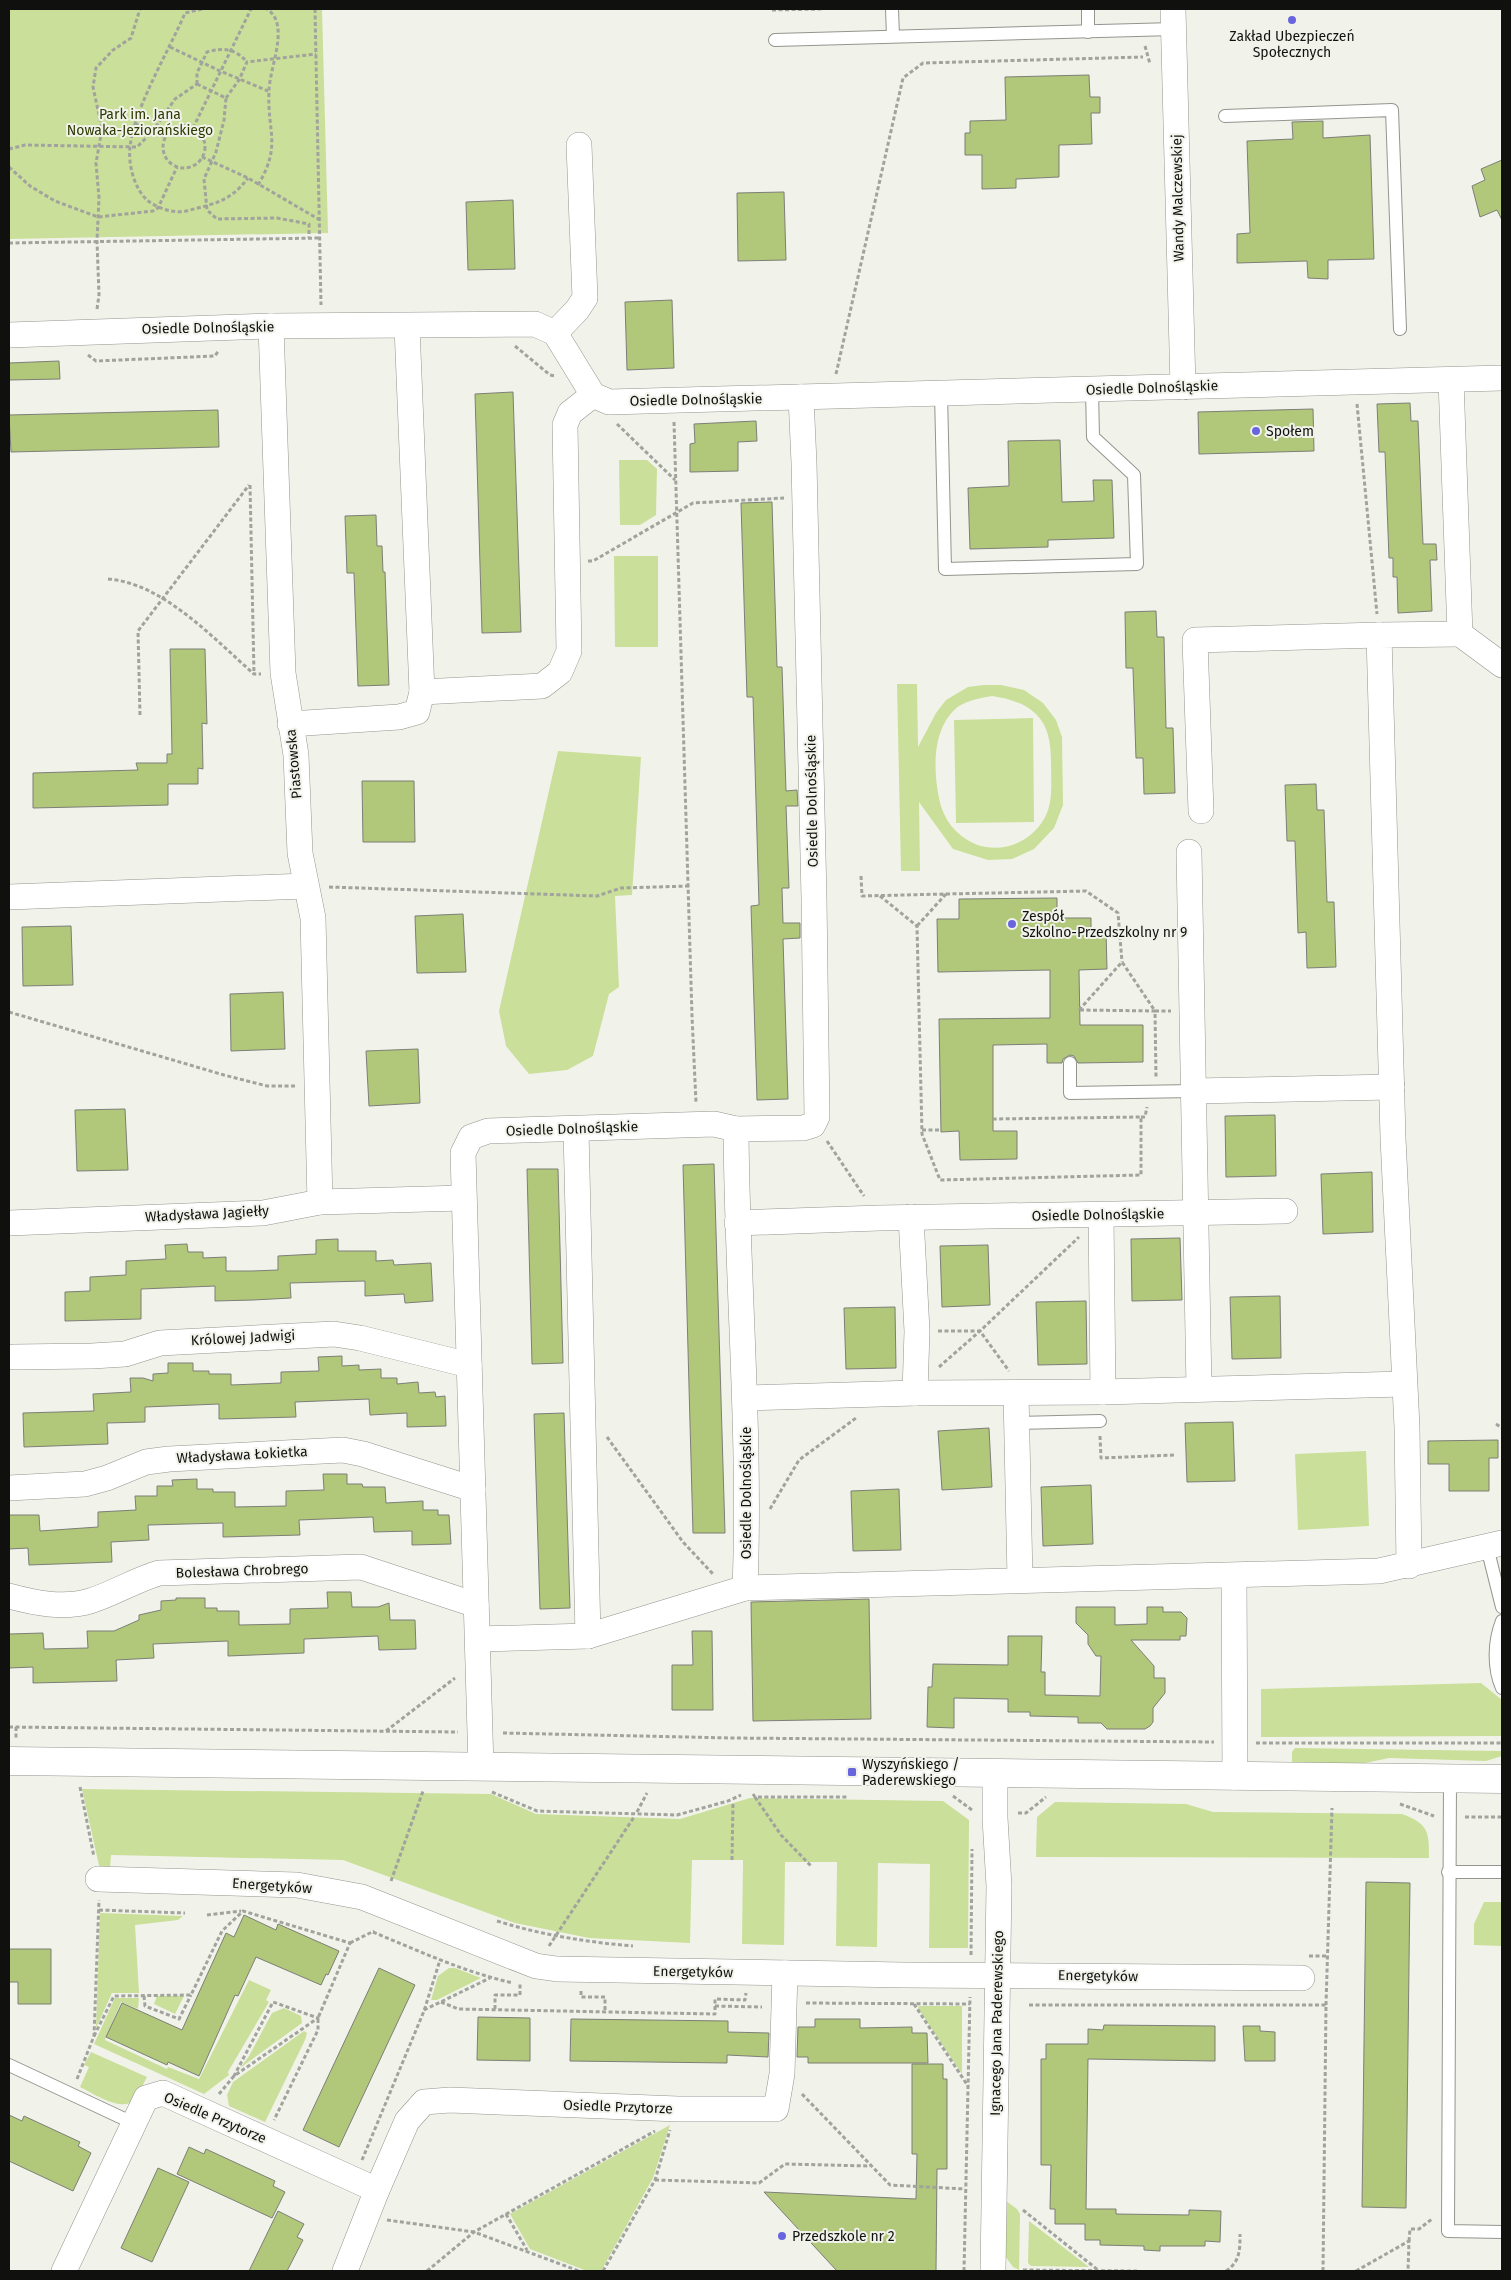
<svg xmlns="http://www.w3.org/2000/svg" width="1511" height="2280" font-family="'Fira Sans',sans-serif">
<style>
.green{fill:#cadf99;fill-rule:evenodd}
.building{fill:#b1c779;stroke:#7c7f77}
.lines{fill:none;stroke-linecap:round;stroke-linejoin:round}
.lane-casing{stroke:#93958e;stroke-width:14}
.street-casing{stroke:#93958e;stroke-width:26}
.secondary-casing{stroke:#93958e;stroke-width:29}
.path{stroke:#a1a39d;stroke-width:3;stroke-dasharray:4 2.5;stroke-linecap:butt}
.lane{stroke:#fff;stroke-width:12}
.street{stroke:#fff;stroke-width:25}
.secondary{stroke:#fff;stroke-width:28}
.poi-dot{fill:#6865de;stroke:#f1f3eb;stroke-width:2}
.labels{text-anchor:middle;dominant-baseline:central;stroke-width:4;stroke-linejoin:round;paint-order:stroke}
.poi-label{font-size:14px;fill:#10110e;stroke:#f1f3eb;text-anchor:start}
.park-label{font-size:14px;fill:#2e3a00;stroke:#f1f3eb}
.street-label{font-size:14px;fill:#10110e;stroke:#f1f3eb}
</style>
<rect width="100%" height="100%" fill="#f1f3eb"/>
<g class="green">
<path d="M9,9H322L328,233L9,239Z"/>
<path d="M619,460H647L657,469L656,515L640,525H620Z"/>
<path d="M614,556H658V647H615Z"/>
<path d="M897,684H917L918,747L936,713L946,700L968,687L984,685H1001L1024,690L1043,703L1056,720L1062,737L1063,805L1054,828L1034,849L1012,859L988,860L953,849L919,802L920,871H901ZM992,696C1011,699 1029,704 1041,720C1050,732 1051,750 1051,764C1051,780 1053,798 1047,813C1035,841 1003,855 975,844C955,835 943,819 939,798C933,769 932,726 959,706C969,700 981,698 992,696Z"/>
<path d="M1033,718L1034,822L956,823L954,720Z"/>
<path d="M558,751L641,757L632,895L615,896L619,987L609,994L593,1056L567,1070L529,1074L506,1046L499,1011Z"/>
<path d="M1366,1451L1369,1526L1298,1530L1295,1454Z"/>
<path d="M1481,1683L1502,1700V1736L1261,1737V1689Z"/>
<path d="M1295,1748L1502,1751V1756L1486,1761L1389,1758L1346,1767L1292,1766V1752Z"/>
<path d="M82,1789L491,1794L536,1814L680,1819L750,1798L943,1801L969,1820L968,1948H929L930,1864L878,1863L877,1947L836,1946L837,1862H785L784,1945L742,1944L743,1860H692L690,1943L589,1938L515,1923L343,1860L111,1855L110,1868L100,1870Z"/>
<path d="M1055,1802L1186,1804L1213,1812L1402,1814C1429,1824 1429,1832 1429,1858L1036,1857L1037,1817Z"/>
<path d="M1484,1902H1502V1946L1474,1945V1924Z"/>
<path d="M100,1913L183,1916L178,1920L135,1925L139,1993H112L96,2028Z"/>
<path d="M449,1968H455L481,1978L437,2000H431L438,1976Z"/>
<path d="M249,1980L271,1990L266,2000L269,2002L228,2072L229,2075L204,2094L94,2044L115,1998H139L138,2009L121,2002L105,2040L167,2069L168,2067L199,2079Z"/>
<path d="M157,1996H184L175,2014L154,2004Z"/>
<path d="M919,2006H962V2074L918,2008Z"/>
<path d="M284,2008L301,2016L302,2023L240,2068L249,2056L272,2013Z"/>
<path d="M304,2031L307,2033L305,2040L265,2122L229,2106L227,2095L233,2082Z"/>
<path d="M91,2052L147,2077C143,2084 140,2093 135,2099C123,2114 93,2093 80,2087L89,2067L84,2065Z"/>
<path d="M670,2125L653,2178L601,2271H587L530,2249L510,2214Z"/>
<path d="M1006,2201L1017,2209L1020,2214L1019,2270L1013,2267L1005,2256Z"/>
<path d="M1029,2221L1089,2267L1031,2266L1028,2263Z"/>
</g>
<g class="building">
<path d="M1089,75L1090,97H1100V113H1091L1092,144L1059,145V177L1016,179V188L982,189V155H965V133H970V121L1006,120L1005,77Z"/>
<path d="M1323,121V138L1370,135L1374,259L1328,260V279L1308,278L1307,261L1237,263V234L1250,233L1247,141L1293,139L1292,122Z"/>
<path d="M1502,160V220L1497,210L1480,217L1472,186L1485,180L1481,169Z"/>
<path d="M784,192L786,260L738,261L737,193Z"/>
<path d="M513,200L515,269L468,270L466,202Z"/>
<path d="M672,300L674,368L627,370L625,302Z"/>
<path d="M59,361L60,379L9,380V363Z"/>
<path d="M513,392L521,632L482,633L475,394Z"/>
<path d="M1410,403L1411,421H1418L1423,544H1436L1437,560H1430L1432,611L1398,613L1397,577H1393V558H1389L1385,452H1379L1377,404Z"/>
<path d="M1313,409L1314,451L1199,454L1198,412Z"/>
<path d="M218,410L219,447L11,452L9,415Z"/>
<path d="M756,421L757,441L738,442V471L690,472V444L695,443L694,424Z"/>
<path d="M1060,440L1062,502L1094,501L1093,480H1112L1114,538L1048,540V547L970,549L968,488L1009,486L1008,441Z"/>
<path d="M772,502L777,667H782L786,791L797,790L798,806H786L789,888H782L783,923H800V938L783,939L788,1099L757,1100L751,906L759,905L753,697H747L741,503Z"/>
<path d="M376,515L377,546H382L383,572H385L389,685L358,686L354,573H347L345,516Z"/>
<path d="M1156,611L1157,637H1164L1166,728H1173L1175,793L1144,794L1143,758H1136L1133,668H1126L1125,612Z"/>
<path d="M170,649H205L207,724L202,723L203,769L198,768V784H168V805L33,808V773L138,770L136,763H167V754H172Z"/>
<path d="M362,781H414L415,842H363Z"/>
<path d="M1316,784L1317,810H1324L1327,902H1334L1336,967L1307,968L1306,932L1298,933L1295,841H1287L1285,785Z"/>
<path d="M1057,898V918H1091V932L1106,931L1107,969L1079,970L1080,1025H1143V1062L1078,1063L1074,1056L1070,1055L1063,1059L1062,1063H1047V1044L993,1045V1131H1017V1159L960,1160L959,1131L941,1132L939,1019L1050,1018V970L938,972L937,919H959V899Z"/>
<path d="M463,914L466,972L417,973L415,916Z"/>
<path d="M71,926L73,985L23,986L22,927Z"/>
<path d="M283,992L285,1049L231,1051L230,994Z"/>
<path d="M418,1049L420,1103L369,1106L366,1051Z"/>
<path d="M125,1109L128,1170L77,1171L75,1110Z"/>
<path d="M1275,1115L1276,1176L1226,1177L1225,1116Z"/>
<path d="M714,1164L725,1533H693L683,1165Z"/>
<path d="M527,1169H558L563,1363L532,1364Z"/>
<path d="M1372,1172L1373,1232L1323,1234L1321,1174Z"/>
<path d="M1180,1238L1182,1300L1132,1301L1131,1239Z"/>
<path d="M338,1239V1251H376V1261L393,1260L394,1265L431,1263L433,1301L405,1303L404,1294L365,1296V1281L290,1283L291,1298L253,1300L215,1301V1286L141,1289V1319L65,1321V1292L90,1291V1277L126,1275V1261L166,1259L165,1245L187,1244L188,1252H203V1258L226,1257V1271H252L278,1270V1256L316,1254V1240Z"/>
<path d="M988,1245L990,1305L942,1307L940,1246Z"/>
<path d="M1280,1296L1281,1358L1232,1359L1230,1297Z"/>
<path d="M1086,1301L1087,1364L1038,1365L1036,1302Z"/>
<path d="M895,1307L896,1368L846,1369L844,1308Z"/>
<path d="M342,1356V1366L359,1365V1370L381,1369V1378H397V1384L418,1382L419,1393L435,1392L436,1397L445,1396L446,1426L407,1427V1413L370,1415L369,1399L295,1402L296,1417L219,1419V1404L145,1407V1422L107,1423L108,1444L24,1447L23,1413L94,1411L93,1394L131,1392L130,1378H143L153,1381V1374L168,1373V1363H193V1371H209V1374H231V1385L281,1383V1372L319,1371L318,1357Z"/>
<path d="M564,1413L570,1608L540,1609L534,1414Z"/>
<path d="M1233,1422L1235,1481L1187,1482L1185,1423Z"/>
<path d="M989,1428L992,1487L942,1490L938,1431Z"/>
<path d="M1498,1440V1458H1489V1491H1449V1464H1428V1441Z"/>
<path d="M323,1474H347V1484H362L363,1487H385L386,1503L423,1501V1510H438V1515H449L451,1544L412,1545V1531L374,1532L373,1517L299,1520L300,1535L223,1537V1523L148,1525L149,1540L111,1542L112,1562L29,1565L28,1548L9,1549V1515H39L40,1531L98,1527V1512L136,1510L135,1496H157V1486H173L172,1480L197,1479V1489H213V1492H235V1507L286,1506V1491L324,1490Z"/>
<path d="M1091,1485L1093,1544L1043,1546L1041,1487Z"/>
<path d="M899,1489L901,1550L853,1551L851,1491Z"/>
<path d="M327,1592H351L352,1607H378L389,1603L390,1620H415L416,1649L379,1650L378,1636L304,1639V1653L228,1656V1641L153,1644L154,1658L116,1660L117,1681L33,1683V1667L9,1668V1634L43,1633L44,1649L88,1648L87,1631H114L139,1620V1615L161,1610V1601L176,1600V1598H205V1608H217V1611H239V1625L290,1624V1609L328,1608Z"/>
<path d="M869,1599L871,1719L753,1721L751,1602Z"/>
<path d="M1076,1607H1115V1625L1147,1624V1607H1163V1612H1181L1187,1618L1186,1636H1180V1640H1131L1154,1666V1678H1165V1693L1153,1708V1722L1150,1726L1145,1729H1107L1101,1723H1078V1717L1030,1716V1712H1008V1699L954,1698V1728L927,1727L928,1687H932L933,1664L1008,1665V1636H1042L1041,1672H1045V1695L1100,1696L1101,1656H1096L1088,1644V1635L1076,1623Z"/>
<path d="M692,1631H712L713,1710H672V1665H693Z"/>
<path d="M1366,1882L1410,1883L1406,2208L1362,2207Z"/>
<path d="M244,1915L276,1930L278,1924L339,1951L328,1975L326,1974L321,1985L256,1957L238,1996L235,1995L199,2076L168,2062L167,2065L106,2037L122,2003L182,2030L226,1933L234,1937Z"/>
<path d="M9,1949H51V2004H18V1982H9Z"/>
<path d="M379,1968L415,1985L339,2147L303,2130Z"/>
<path d="M478,2017L530,2018V2061L477,2060Z"/>
<path d="M571,2019L728,2021V2032L769,2033L768,2057L727,2055V2063L570,2061Z"/>
<path d="M815,2019H860V2028L912,2027V2033H927L928,2063H808V2057H797L798,2027H815Z"/>
<path d="M1104,2025L1215,2026V2061L1088,2059L1086,2209H1116V2214L1189,2215V2210L1221,2211L1220,2242L1205,2241V2246H1160V2251L1144,2250V2246L1100,2245V2240H1085V2224H1055V2209H1050L1051,2165H1041V2059H1046V2044H1088V2029L1103,2030Z"/>
<path d="M1243,2026H1260V2031L1275,2032V2061H1245Z"/>
<path d="M912,2064H943V2079H947V2169H937L936,2271H837L764,2192L916,2199L917,2154H912Z"/>
<path d="M9,2115L22,2121L24,2116L80,2142L78,2146L91,2153L73,2191L9,2161Z"/>
<path d="M189,2147L204,2154L206,2149L275,2181L273,2186L285,2192L272,2218L177,2174Z"/>
<path d="M158,2168L189,2182L152,2262L121,2248Z"/>
<path d="M278,2211L304,2224L297,2237L303,2240L287,2271H249Z"/>
</g>
<g class="lines">
<defs>
<g id="lane">
<path d="M892,9L893,36"/>
<path d="M1088,9V32"/>
<path d="M775,40L1174,29"/>
<path d="M1225,116L1392,110L1400,329"/>
<path d="M941,393L945,569L1137,564L1134,475L1093,437L1092,389"/>
<path d="M1070,1063V1093L1194,1091"/>
<path d="M1017,1423L1100,1421"/>
<path d="M1487,1547L1502,1607"/>
<path d="M1502,1621C1494,1641 1493,1668 1502,1688"/>
<path d="M1450,1779L1448,2231L1502,2232"/>
<path d="M1448,1872H1502"/>
<path d="M9,2065L133,2123"/>
</g>
<g id="street">
<path d="M1173,9L1183,387"/>
<path d="M271,326L283,673L296,755L300,853L313,918L320,1202"/>
<path d="M555,333L577,310L585,298L579,145"/>
<path d="M9,335L271,326L535,324L555,333L593,395L609,402L1502,378"/>
<path d="M1451,380L1460,634L1502,665"/>
<path d="M422,692L542,686L560,672L569,651L565,425L570,413L593,395"/>
<path d="M290,724L399,717L417,712L422,692L407,327"/>
<path d="M1201,811L1195,640L1379,635"/>
<path d="M1189,852L1199,1389"/>
<path d="M9,897L306,886"/>
<path d="M1194,1091L1392,1087"/>
<path d="M576,1129L588,1636"/>
<path d="M736,1129C737,1282 751,1435 745,1588"/>
<path d="M1101,1215L1103,1392"/>
<path d="M911,1217L917,1331L915,1393"/>
<path d="M9,1223L263,1213L320,1202L463,1198"/>
<path d="M737,1223L879,1218L1285,1211"/>
<path d="M14,1357L92,1356L125,1354L160,1343L334,1334L360,1338L469,1365"/>
<path d="M1016,1393L1020,1579"/>
<path d="M745,1398L915,1393L1103,1392L1404,1384"/>
<path d="M9,1488L85,1484L107,1478L146,1462L169,1459L343,1450L363,1454L473,1489"/>
<path d="M1409,1566L1407,1427L1393,1138L1379,635L1460,634"/>
<path d="M1234,1576L1235,1777"/>
<path d="M9,1596C35,1603 63,1609 90,1601C113,1594 135,1580 159,1573L361,1567L476,1605"/>
<path d="M478,1639L588,1636L745,1588L1379,1571L1502,1543"/>
<path d="M481,1767L463,1153L471,1137L488,1131L714,1124L736,1129L803,1128L813,1125L817,1117L814,898L804,463L801,397"/>
<path d="M98,1879L297,1885L362,1897L536,1966L557,1969L904,1975L1302,1978"/>
<path d="M377,2190L407,2121L424,2102L450,2100L678,2109H776L782,2074L785,1973"/>
<path d="M64,2271L146,2098L163,2093L377,2190L345,2271"/>
<path d="M993,2271L999,1886L995,1818V1774"/>
</g>
<path id="secondary" d="M9,1761L1502,1779"/>
</defs>
<use href="#lane" class="lane-casing"/>
<use href="#street" class="street-casing"/>
<use href="#secondary" class="secondary-casing"/>
<g class="path">
<path d="M202,9L185,13C169,51 134,108 130,147C128,164 134,188 147,200C157,208 173,214 186,211C213,204 230,202 248,178"/>
<path d="M315,9L321,305"/>
<path d="M772,10L822,9"/>
<path d="M1145,46L1150,64"/>
<path d="M170,47L220,71L268,91"/>
<path d="M197,84L226,98L224,120L216,152L204,179L207,210L217,219L277,218L309,224V238"/>
<path d="M197,84V73L207,52C223,47 236,49 247,62"/>
<path d="M226,98L239,80L247,62L316,54"/>
<path d="M136,124L165,137"/>
<circle cx="184" cy="147" r="21"/>
<path d="M193,128L251,9"/>
<path d="M9,149L25,145L137,147L152,132L175,99L197,84"/>
<path d="M202,157L248,178L320,220"/>
<path d="M9,167L30,186L55,201L98,217L153,211L158,208L177,167"/>
<path d="M258,185C282,145 267,132 269,92C269,67 291,25 267,9"/>
<path d="M9,243L320,238"/>
<path d="M97,309L99,295L97,241L99,198L96,163L102,129L93,87L96,68L113,50L131,38L140,9"/>
<path d="M515,346L550,375L556,376"/>
<path d="M88,355L96,361L215,356L219,350"/>
<path d="M836,374L903,78L923,63L1143,57"/>
<path d="M1357,404L1377,614"/>
<path d="M674,422L692,1016L696,1103"/>
<path d="M617,424L675,480"/>
<path d="M250,485L254,674"/>
<path d="M588,561H593L693,503L784,498"/>
<path d="M108,579C163,583 214,639 254,674H261"/>
<path d="M140,715L138,631L249,485"/>
<path d="M861,876L862,896L946,894L917,926"/>
<path d="M329,887L597,896L621,888L689,886"/>
<path d="M946,894L1086,891L1118,913L1122,962"/>
<path d="M880,896L917,926L922,1134L940,1180L1141,1175V1117L993,1119"/>
<path d="M1079,1010L1122,962L1155,1011H1171"/>
<path d="M1080,1010L1155,1011L1156,1077"/>
<path d="M9,1012L224,1075L267,1086H295"/>
<path d="M1141,1117H1145L1147,1107"/>
<path d="M922,1130H941"/>
<path d="M827,1141L864,1196"/>
<path d="M938,1331H980L1009,1371"/>
<path d="M939,1367L980,1331L1079,1237"/>
<path d="M1496,1424L1502,1428"/>
<path d="M1100,1436L1101,1458L1176,1455"/>
<path d="M607,1437L683,1542L713,1574"/>
<path d="M770,1509L799,1460L856,1418"/>
<path d="M9,1727L458,1732"/>
<path d="M16,1727V1739"/>
<path d="M386,1731L455,1678"/>
<path d="M503,1733L732,1738L1214,1742"/>
<path d="M1256,1743H1502"/>
<path d="M80,1787L94,1857"/>
<path d="M492,1792L537,1811L677,1815L728,1801L741,1795"/>
<path d="M753,1794L755,1797H848"/>
<path d="M953,1796L972,1810"/>
<path d="M755,1797L781,1835L811,1866"/>
<path d="M1400,1804L1434,1816"/>
<path d="M637,1812L647,1793"/>
<path d="M1018,1813H1026L1046,1797"/>
<path d="M1465,1817H1502"/>
<path d="M732,1860L733,1803"/>
<path d="M391,1881L423,1791"/>
<path d="M99,1910L185,1913"/>
<path d="M207,1915L241,1911"/>
<path d="M497,1921C542,1935 586,1942 633,1946"/>
<path d="M373,1932C419,1951 464,1972 513,1983"/>
<path d="M350,1943L374,1931"/>
<path d="M549,1946L634,1817"/>
<path d="M971,1955L972,1849"/>
<path d="M1309,1956H1327"/>
<path d="M581,1991V1997H605V2012"/>
<path d="M144,1996L145,2006L179,2019L191,1995"/>
<path d="M441,2002L458,2009L715,2014V1999L745,2000L746,1993"/>
<path d="M806,2003L970,2004"/>
<path d="M914,2004L968,2086"/>
<path d="M1029,2005H1326L1323,2271"/>
<path d="M1326,2005L1332,1808"/>
<path d="M715,2006L762,2007"/>
<path d="M495,2009V1995H520V1983"/>
<path d="M424,2010L490,1978"/>
<path d="M94,2036L114,1996L191,1995L222,1931L243,1911L350,1943L318,2018V2030L274,2120"/>
<path d="M77,2079L94,2036L99,1900"/>
<path d="M219,2094L234,2076L318,2018L273,2002L234,2076"/>
<path d="M802,2094L890,2185L965,2189"/>
<path d="M362,2160L424,2011L440,1960"/>
<path d="M655,2180L759,2183L785,2164L870,2166"/>
<path d="M1023,2210L1098,2270"/>
<path d="M506,2214L527,2250"/>
<path d="M387,2220L474,2232L579,2271"/>
<path d="M1409,2241L1410,2229H1419L1432,2219"/>
<path d="M1023,2270L1137,2271"/>
<path d="M427,2271L474,2232L655,2131"/>
<path d="M603,2271L655,2180L670,2130"/>
<path d="M964,2271L970,1997"/>
<path d="M1226,2271C1240,2262 1240,2250 1240,2234"/>
<path d="M1356,2271L1409,2241L1408,2271"/>
</g>
<use href="#lane" class="lane"/>
<use href="#street" class="street"/>
<use href="#secondary" class="secondary"/>
</g>
<g class="poi-dot">
<circle cx="1292" cy="20" r="5"/>
<circle cx="1256" cy="431" r="5"/>
<circle cx="1012" cy="924" r="5"/>
<rect x="847" y="1767" width="10" height="10" rx="2.5"/>
<circle cx="782" cy="2236" r="5"/>
</g>
<g class="labels">
<g class="poi-label">
<text x="1292" y="36" text-anchor="middle">Zakład Ubezpieczeń<tspan x="1292" dy="16">Społecznych</tspan></text>
<text x="1266" y="431">Społem</text>
<text x="1022" y="916">Zespół<tspan x="1022" dy="16">Szkolno-Przedszkolny nr 9</tspan></text>
<text x="862" y="1764">Wyszyńskiego /<tspan x="862" dy="16">Paderewskiego</tspan></text>
<text x="792" y="2236">Przedszkole nr 2</text>
</g>
<g class="park-label">
<text x="140" y="114">Park im. Jana<tspan x="140" dy="16">Nowaka-Jeziorańskiego</tspan></text>
</g>
<g class="street-label">
<text transform="translate(1178 198) rotate(-91)">Wandy Malczewskiej</text>
<text transform="translate(208 328) rotate(-1)">Osiedle Dolnośląskie</text>
<text transform="translate(1152 388) rotate(-2)">Osiedle Dolnośląskie</text>
<text transform="translate(696 400) rotate(-1)">Osiedle Dolnośląskie</text>
<text transform="translate(294 764) rotate(-95)">Piastowska</text>
<text transform="translate(812 801) rotate(-91)">Osiedle Dolnośląskie</text>
<text transform="translate(572 1129) rotate(-2)">Osiedle Dolnośląskie</text>
<text transform="translate(207 1214) rotate(-3)">Władysława Jagiełły</text>
<text transform="translate(1098 1215) rotate(-1)">Osiedle Dolnośląskie</text>
<text transform="translate(243 1338) rotate(-3)">Królowej Jadwigi</text>
<text transform="translate(242 1455) rotate(-3)">Władysława Łokietka</text>
<text transform="translate(746 1493) rotate(-90)">Osiedle Dolnośląskie</text>
<text transform="translate(242 1571) rotate(-2)">Bolesława Chrobrego</text>
<text transform="translate(272 1886) rotate(4)">Energetyków</text>
<text transform="translate(693 1972) rotate(1)">Energetyków</text>
<text transform="translate(1098 1976) rotate(1)">Energetyków</text>
<text transform="translate(997 2023) rotate(-89)">Ignacego Jana Paderewskiego</text>
<text transform="translate(618 2107) rotate(2)">Osiedle Przytorze</text>
<text transform="translate(215 2118) rotate(23)">Osiedle Przytorze</text>
</g>
</g>
<rect width="1511" height="2280" fill="none" stroke="#10110e" stroke-width="20"/>
</svg>
